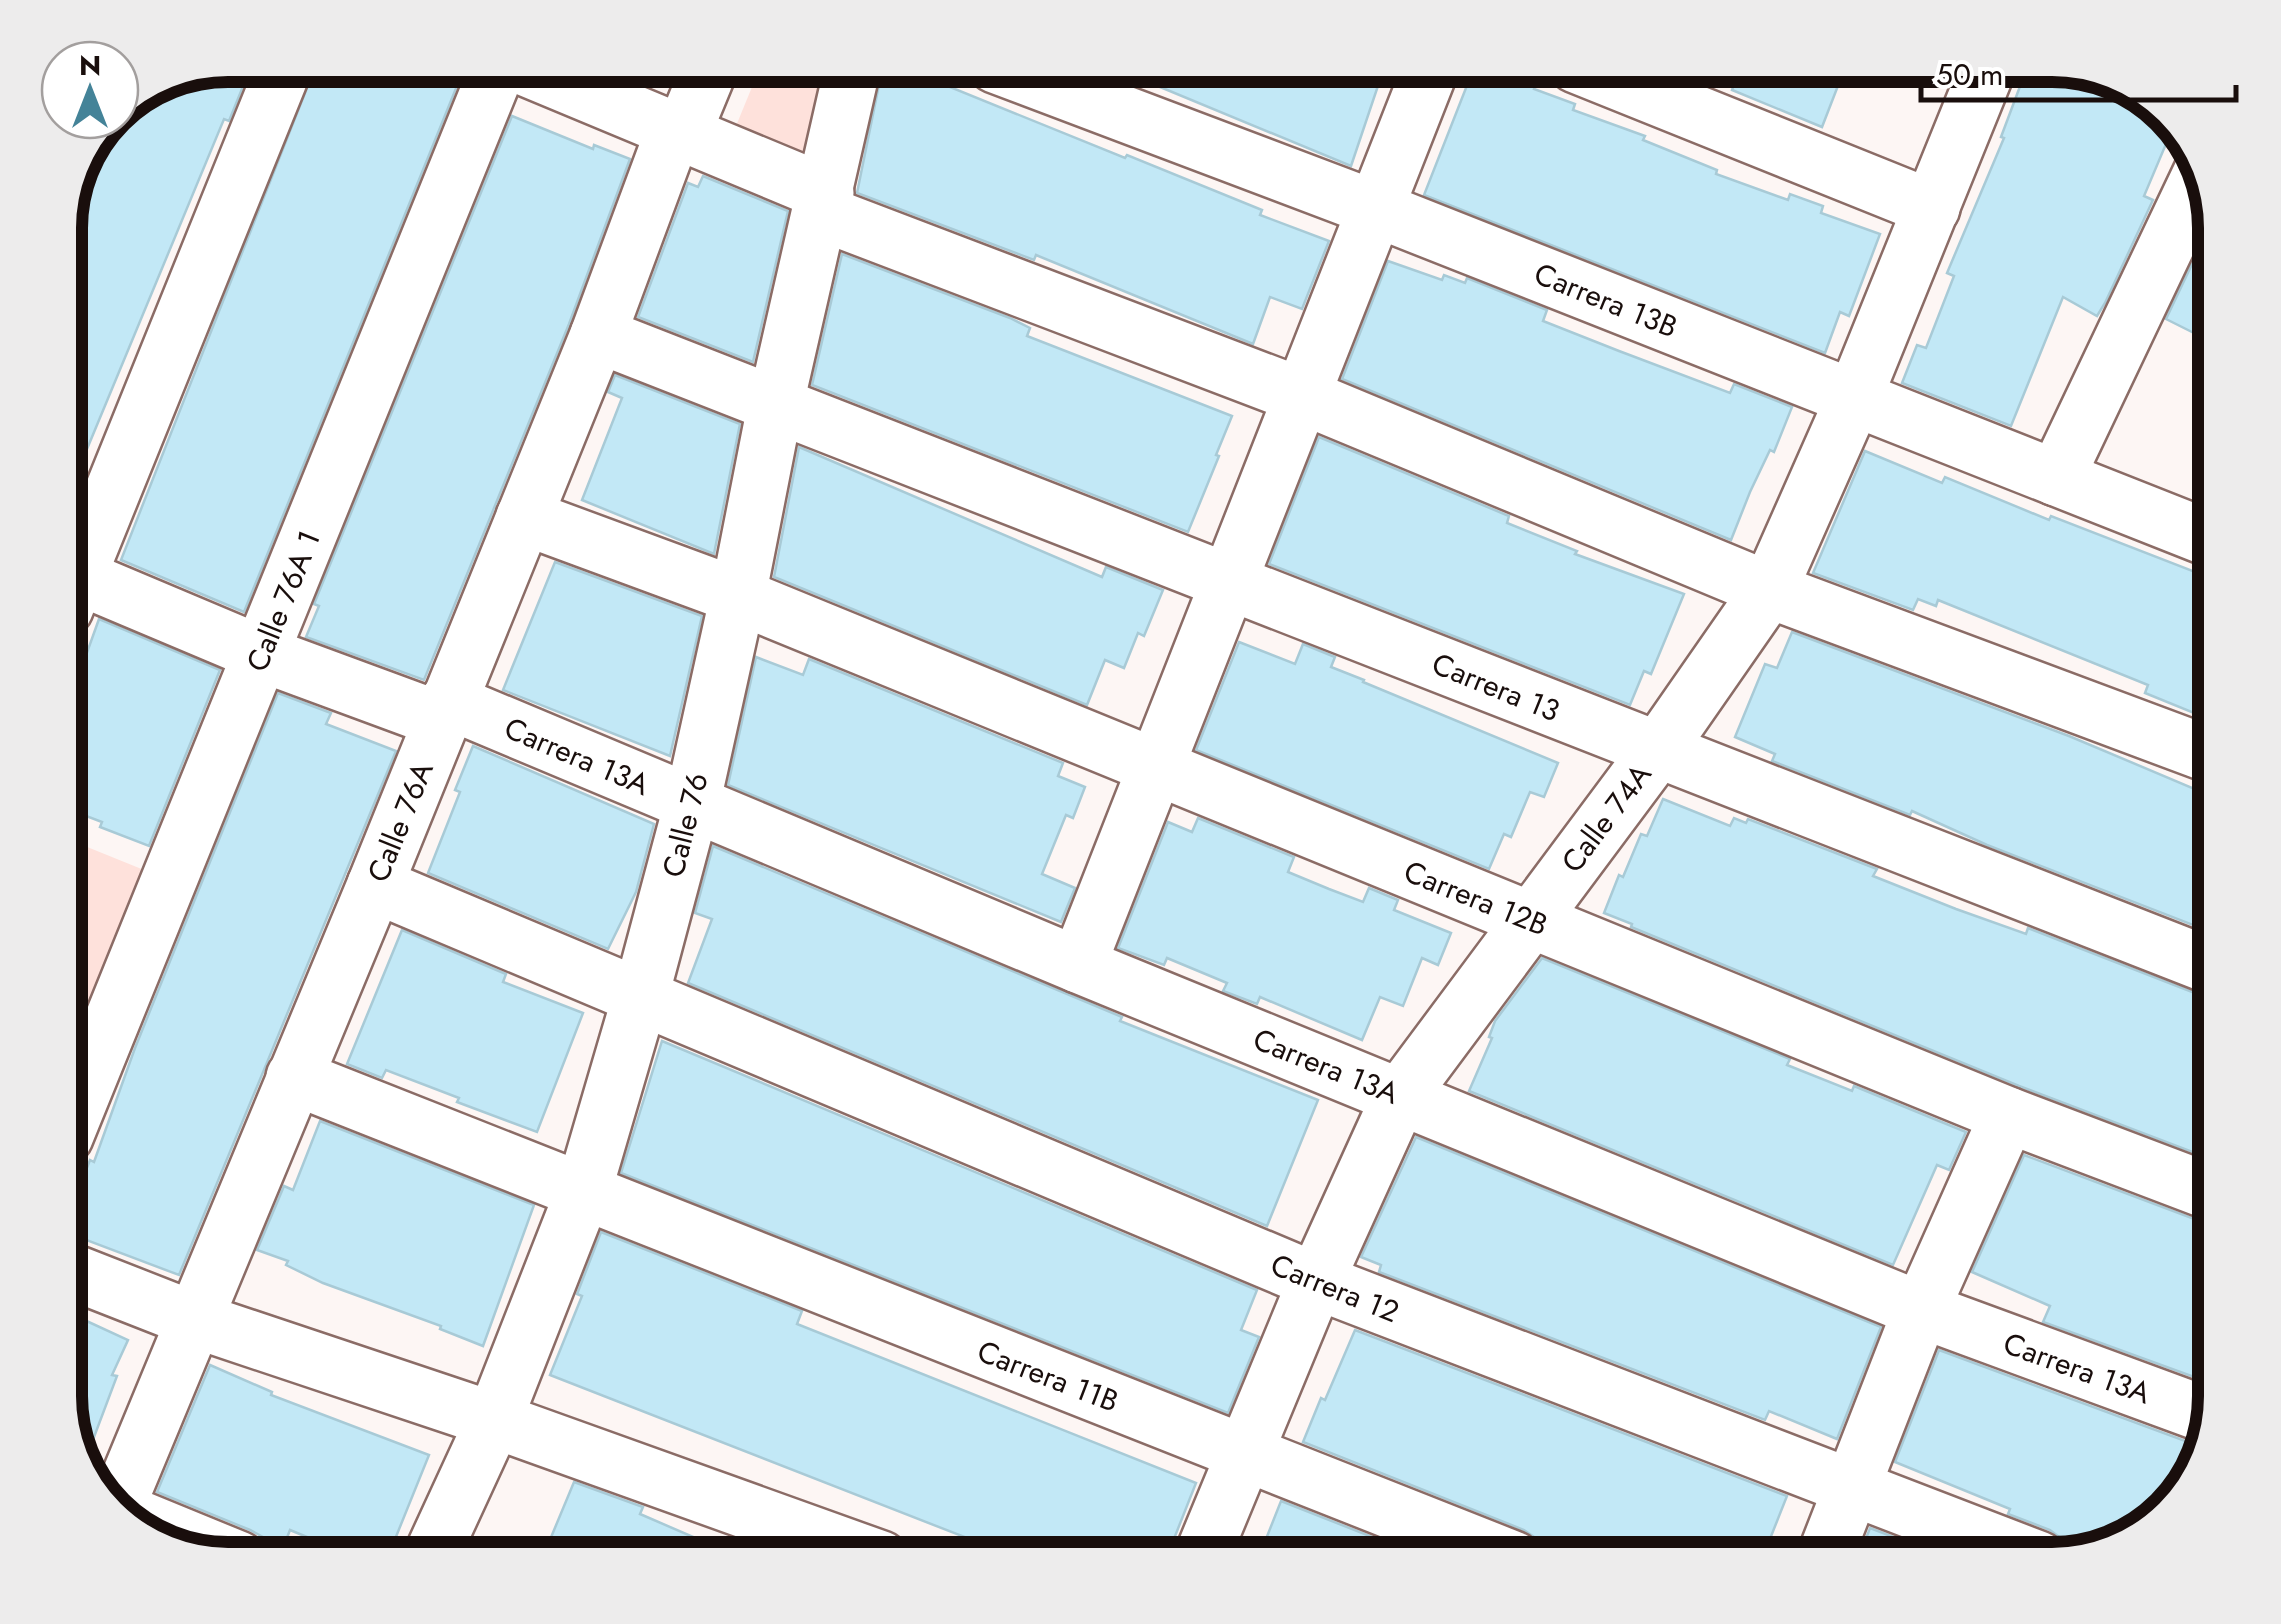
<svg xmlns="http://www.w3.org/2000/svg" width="2281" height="1624" font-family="Jost,sans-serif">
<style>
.green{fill:#fee1db}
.building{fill:#c2e8f6;stroke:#a8cad6;stroke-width:2.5}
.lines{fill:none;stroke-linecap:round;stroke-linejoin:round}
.minor-casing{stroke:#8b6c66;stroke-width:60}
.minor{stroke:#fff;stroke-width:55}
.labels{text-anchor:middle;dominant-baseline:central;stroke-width:9;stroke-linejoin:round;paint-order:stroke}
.street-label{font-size:30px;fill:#190e0c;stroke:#fff}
.rim{fill:none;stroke:#190e0c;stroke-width:12}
</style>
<rect width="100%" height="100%" fill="#fdf6f4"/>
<g class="green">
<path d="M761,65H845L824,166L736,126Z"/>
<path d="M65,838L144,870L65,1055Z"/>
</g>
<g class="building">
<path d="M228,65H244L237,81L244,84L229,121L224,119L65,502V217L113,120H120V106Z"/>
<path d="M316,65H420L459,81L244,612L121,560Z"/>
<path d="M883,65H896L1125,158L1127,155L1262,210L1260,215L1329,241L1302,309L1270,297L1253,344L1036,255L1034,260L857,193Z"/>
<path d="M1107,65H1385L1351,166Z"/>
<path d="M1475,65H1486L1536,83L1534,89L1575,104L1573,110L1645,136L1643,140L1717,170L1716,174L1788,200L1790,194L1823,206L1821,213L1880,234L1849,316L1840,312L1825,353L1424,195Z"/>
<path d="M1741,65H1846L1822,127L1732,90Z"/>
<path d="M2028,65H2053L2152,98L2174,125L2144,196L2153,200L2105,303L2097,316L2063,297L2011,426L1902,383L1917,345L1926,348L1954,276L1947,273L2004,138L2001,137Z"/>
<path d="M512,116L593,149L594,145L630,159L569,324L424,680L306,637L319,606L314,604Z"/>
<path d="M703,176L788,211L753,362L638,317L688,183L698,187Z"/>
<path d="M2210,226L2216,228V344L2166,319Z"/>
<path d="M842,254L1010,318L1030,328L1027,336L1232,416L1216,455L1219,456L1188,532L812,385Z"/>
<path d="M1388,261L1442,280L1444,275L1465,283L1467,278L1547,310L1543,321L1619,351L1730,393L1734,384L1792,407L1774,452L1770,450L1750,492L1731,540L1342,379Z"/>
<path d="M615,375L740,424L714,554L582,500L622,398L608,392Z"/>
<path d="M1319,437L1509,516L1507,523L1577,551L1575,554L1684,594L1651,674L1644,671L1630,705L1269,564Z"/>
<path d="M799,447L1102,577L1106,567L1163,590L1144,636L1138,633L1124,668L1105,660L1087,705L774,577Z"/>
<path d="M1865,451L1942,483L1945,477L2049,520L2051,516L2216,580V722L2145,693L2148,685L1938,600L1936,606L1918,599L1913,610L1813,573Z"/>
<path d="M555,562L702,616L670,756L503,690Z"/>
<path d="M99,619L220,670L149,846L100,827L102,822L65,808V654L84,661Z"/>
<path d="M1792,632L2069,736L2216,798V934L1987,845L1912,811L1910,815L1772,761L1775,754L1735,737L1765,664L1777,668Z"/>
<path d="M1239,642L1295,664L1303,644L1335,657L1331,667L1364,680L1363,682L1558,763L1544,797L1530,792L1511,837L1504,834L1489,869L1196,750Z"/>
<path d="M756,657L803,675L809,659L1063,763L1058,776L1085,787L1073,818L1066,815L1042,874L1075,888L1061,922L728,785Z"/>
<path d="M278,693L331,713L326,724L396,751L179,1275L65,1232V1224L90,1160L94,1162L135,1048Z"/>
<path d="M473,746L654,824L636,892L608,949L428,873L460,792L455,790Z"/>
<path d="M1663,799L1730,826L1734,818L1746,823L1748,819L1877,869L1873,876L1956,909L2026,934L2028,928L2205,997L2216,998V1161L2019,1086L1631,927L1632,924L1604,913L1619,875L1623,877L1641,834L1647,836Z"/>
<path d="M1198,818L1294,857L1288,872L1329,889L1363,902L1369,888L1398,900L1394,910L1451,933L1438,965L1422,958L1403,1006L1380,997L1362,1040L1260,997L1257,1004L1223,991L1227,983L1167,958L1164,965L1118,948L1168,822L1192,832Z"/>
<path d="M713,846L1122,1017L1120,1021L1318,1100L1267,1226L688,983L712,919L695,913Z"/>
<path d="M402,930L506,974L503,982L583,1013L537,1132L457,1102L459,1098L386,1070L382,1078L347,1064Z"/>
<path d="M1542,958L1790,1059L1787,1065L1852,1091L1854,1086L1966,1132L1949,1170L1937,1165L1893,1265L1469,1091L1492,1038L1489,1037L1495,1021Z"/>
<path d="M662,1041L1257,1290L1241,1330L1259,1337L1228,1413L621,1173Z"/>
<path d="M320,1121L534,1205L483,1346L440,1329L441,1326L323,1283L286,1265L288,1261L257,1250L284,1186L293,1190Z"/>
<path d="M1416,1137L1881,1327L1837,1439L1769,1411L1765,1420L1379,1272L1381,1265L1361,1257Z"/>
<path d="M2024,1155L2205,1223L2216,1224V1385L2043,1322L2050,1306L1972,1272Z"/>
<path d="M601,1232L802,1311L797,1324L1196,1483L1166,1559H1040L993,1540L990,1547L550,1375L582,1296L577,1294Z"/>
<path d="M80,1318L128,1340L112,1375L117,1376L82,1469L65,1406V1321L76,1326Z"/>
<path d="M1355,1330L1787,1496L1762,1559H1556L1544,1554L1537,1539L1524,1530L1303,1442L1321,1398L1325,1400Z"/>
<path d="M1939,1350L2199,1446L2183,1495L2125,1542L2077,1553L2067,1549L2062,1539L2050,1530L2008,1514L2010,1509L1895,1462Z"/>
<path d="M210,1365L272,1392L271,1395L429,1455L387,1559H360L290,1530L283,1548L250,1530L157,1492Z"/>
<path d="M574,1482L643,1507L640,1514L744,1559H542Z"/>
<path d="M1281,1501L1428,1559H1264L1271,1541L1266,1539Z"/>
<path d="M1870,1528L1951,1559H1858Z"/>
</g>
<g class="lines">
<defs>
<g id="minor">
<path d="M518,65L826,193"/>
<path d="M995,65L1376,209L2216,541"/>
<path d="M1576,65L1932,208"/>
<path d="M683,133L711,65"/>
<path d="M822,213L1302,396L1769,590L2216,757"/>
<path d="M598,335L2216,968"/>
<path d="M2056,478L2202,171"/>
<path d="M524,517L738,596L2008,1115L2216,1194"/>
<path d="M65,571L262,654L441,720"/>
<path d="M65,609L285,65"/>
<path d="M448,701L1078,965L1921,1310L2209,1416"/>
<path d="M375,885L1316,1281L2038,1559"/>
<path d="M1078,965L1432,65"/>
<path d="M294,1077L1513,1559"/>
<path d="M65,1137L499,65"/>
<path d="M65,1269L195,1320L494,1420L881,1559"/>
<path d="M116,1509L375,885L598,335L674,130"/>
<path d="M116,1509L238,1559"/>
<path d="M430,1559L494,1420L583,1193L641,995L692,804L738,596L775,407L853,65"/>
<path d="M1201,1559L1316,1281L1400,1096L1657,751L1769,590L1854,398L1989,65"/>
<path d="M1824,1559L1921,1310L2008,1115"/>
</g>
</defs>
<use href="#minor" class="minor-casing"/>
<use href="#minor" class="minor"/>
</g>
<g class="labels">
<g class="street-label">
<text transform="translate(1606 300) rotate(22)">Carrera 13B</text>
<text transform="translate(283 601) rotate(-68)">Calle 76A 1</text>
<text transform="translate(1496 687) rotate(22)">Carrera 13</text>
<text transform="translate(577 756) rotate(23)">Carrera 13A</text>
<text transform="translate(1606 818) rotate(-53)">Calle 74A</text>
<text transform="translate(400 822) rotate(-68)">Calle 76A</text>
<text transform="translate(685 825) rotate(-76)">Calle 76</text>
<text transform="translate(1476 898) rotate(22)">Carrera 12B</text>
<text transform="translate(1326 1066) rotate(22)">Carrera 13A</text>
<text transform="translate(1335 1288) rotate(22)">Carrera 12</text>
<text transform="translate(2077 1368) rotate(20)">Carrera 13A</text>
<text transform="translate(1048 1376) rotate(21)">Carrera 11B</text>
</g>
</g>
<path d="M0 0H2281V1624H0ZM228 82H2052A146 146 0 0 1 2198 228V1396A146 146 0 0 1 2052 1542H228A146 146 0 0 1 82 1396V228A146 146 0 0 1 228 82Z" fill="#edecec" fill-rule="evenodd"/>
<path class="rim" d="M228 82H2052A146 146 0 0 1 2198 228V1396A146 146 0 0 1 2052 1542H228A146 146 0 0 1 82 1396V228A146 146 0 0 1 228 82Z"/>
<g transform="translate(90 90)"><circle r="48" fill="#ffffff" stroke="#a39f9e" stroke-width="2.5"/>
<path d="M0-8L18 38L0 25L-18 38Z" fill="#448398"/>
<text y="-15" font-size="28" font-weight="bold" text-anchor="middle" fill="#190e0c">N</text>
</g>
<path d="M1921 85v15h315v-15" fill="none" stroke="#190e0c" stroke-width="5"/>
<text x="1936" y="85" font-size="30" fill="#190e0c" stroke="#ffffff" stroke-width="8" paint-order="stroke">50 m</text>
</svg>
